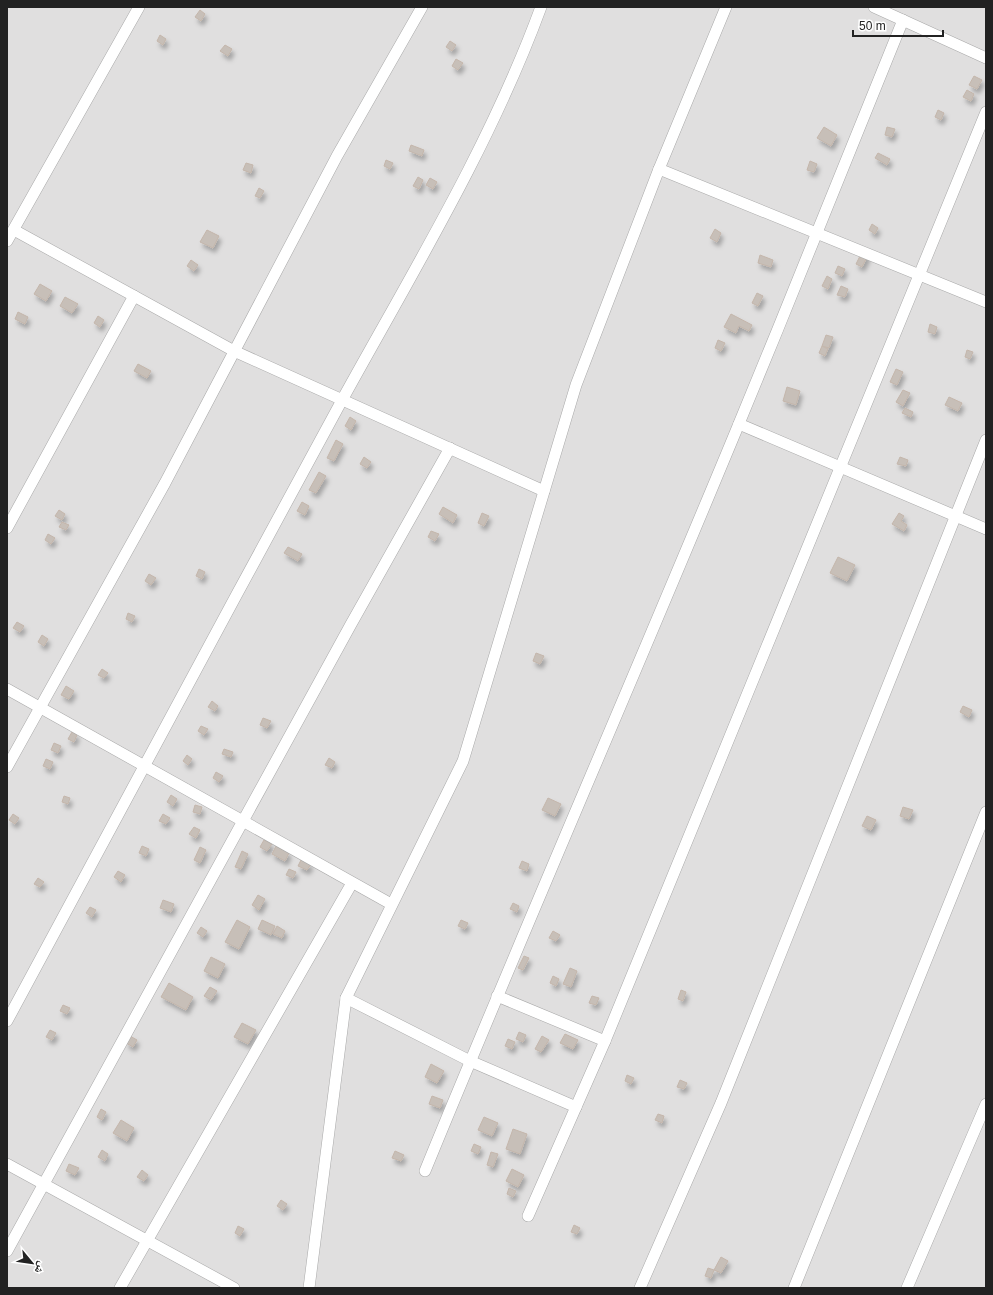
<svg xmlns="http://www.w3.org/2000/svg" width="993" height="1295" font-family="Helvetica,'Noto Naskh Arabic',sans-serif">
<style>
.residential{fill:#e0dfdf}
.building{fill:#c7bfb8;stroke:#c4b6ab;filter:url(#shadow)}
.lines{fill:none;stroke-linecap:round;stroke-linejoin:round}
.minor-casing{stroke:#a9a9a9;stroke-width:12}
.minor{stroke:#fff;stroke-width:11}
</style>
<defs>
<filter id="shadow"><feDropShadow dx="2.5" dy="4.5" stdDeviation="2" flood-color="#0004"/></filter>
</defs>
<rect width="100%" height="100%" fill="#f2efe9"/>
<rect class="residential" x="7" y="7" width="979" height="1281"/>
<g class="building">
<path d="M200,10L205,14L201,21L195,17Z"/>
<path d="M160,35L166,39L163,45L157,41Z"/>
<path d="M450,41L456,45L452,51L446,47Z"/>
<path d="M225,45L232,49L228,56L220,51Z"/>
<path d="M456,59L463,63L458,70L452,66Z"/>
<path d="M974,76L982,80L977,89L969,85Z"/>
<path d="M967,90L974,94L971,101L963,97Z"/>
<path d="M938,110L944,113L941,120L935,117Z"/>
<path d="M824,127L837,135L831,146L817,138Z"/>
<path d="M887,127L895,129L892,137L885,135Z"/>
<path d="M411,145L424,150L422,156L409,151Z"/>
<path d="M878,153L890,159L887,165L875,158Z"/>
<path d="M386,160L393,163L390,169L384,166Z"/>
<path d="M810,161L817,164L814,172L807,170Z"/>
<path d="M246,163L253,165L251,173L243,170Z"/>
<path d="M418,177L423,180L419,189L413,186Z"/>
<path d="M430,178L437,182L433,189L426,185Z"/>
<path d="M259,188L264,191L260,198L255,196Z"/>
<path d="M872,224L878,228L875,234L869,230Z"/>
<path d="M715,229L721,233L717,242L710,238Z"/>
<path d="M207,230L219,236L213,248L200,242Z"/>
<path d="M862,252L868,255L862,267L856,264Z"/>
<path d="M760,255L773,260L771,267L758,263Z"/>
<path d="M191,260L198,265L194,271L187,266Z"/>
<path d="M838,266L845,269L842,276L835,273Z"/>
<path d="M827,276L832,279L828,289L822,286Z"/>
<path d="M40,284L52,291L46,301L34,294Z"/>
<path d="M841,286L848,289L845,297L837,295Z"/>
<path d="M757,293L763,296L758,306L752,303Z"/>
<path d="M65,297L78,304L72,313L60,306Z"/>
<path d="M18,312L28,317L25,324L15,319Z"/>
<path d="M731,314L752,325L749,331L739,326L736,333L724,327Z"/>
<path d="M98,316L104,320L100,327L94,323Z"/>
<path d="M930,324L937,327L935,334L928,332Z"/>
<path d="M826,335L833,337L829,348L822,346Z"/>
<path d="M718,340L725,343L721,351L715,348Z"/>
<path d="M822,346L828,349L825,356L819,353Z"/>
<path d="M967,350L973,352L970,359L965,357Z"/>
<path d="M138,364L151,371L147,378L134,371Z"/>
<path d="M896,369L903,372L897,385L890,382Z"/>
<path d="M787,387L800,391L796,405L783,401Z"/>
<path d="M903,390L910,393L903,406L896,402Z"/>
<path d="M949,397L962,403L958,411L945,405Z"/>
<path d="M905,408L913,412L911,417L902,413Z"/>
<path d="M350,417L356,421L351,430L345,426Z"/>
<path d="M336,440L343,444L334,461L327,458Z"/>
<path d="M364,457L371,462L367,468L360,464Z"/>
<path d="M900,457L908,460L906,466L897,464Z"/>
<path d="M319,472L326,476L316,493L309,490Z"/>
<path d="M302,502L309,506L305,515L297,511Z"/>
<path d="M443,507L457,515L453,523L439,514Z"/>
<path d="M59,510L65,514L62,520L55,516Z"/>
<path d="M482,513L489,516L484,526L478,523Z"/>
<path d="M899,513L904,516L901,521L907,525L904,531L892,524Z"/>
<path d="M62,522L69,525L66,530L59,527Z"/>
<path d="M431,531L439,534L435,541L428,537Z"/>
<path d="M48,534L55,538L51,544L45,540Z"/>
<path d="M288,547L302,554L298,561L284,553Z"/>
<path d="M838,557L855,565L847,581L830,573Z"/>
<path d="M199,569L205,572L202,579L196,576Z"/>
<path d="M149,574L156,578L151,585L145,581Z"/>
<path d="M128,613L135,616L132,622L126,619Z"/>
<path d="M17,622L24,626L20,632L13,628Z"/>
<path d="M42,635L48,639L44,646L38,642Z"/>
<path d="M536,653L544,656L540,664L533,661Z"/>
<path d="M102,669L108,673L104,678L98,675Z"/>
<path d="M66,686L74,691L69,699L61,695Z"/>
<path d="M212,701L218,706L215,711L208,707Z"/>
<path d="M963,706L972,710L969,717L960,712Z"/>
<path d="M263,718L271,721L267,728L260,725Z"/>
<path d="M201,726L208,729L204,735L198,731Z"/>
<path d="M72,732L77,735L74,742L68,739Z"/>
<path d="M54,743L61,746L58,753L51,750Z"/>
<path d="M224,749L233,752L231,757L222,754Z"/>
<path d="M187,755L192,759L188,765L183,761Z"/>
<path d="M329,758L335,762L332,768L325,765Z"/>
<path d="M46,759L53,762L50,769L43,766Z"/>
<path d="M216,772L223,776L219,782L213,778Z"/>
<path d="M171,795L177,799L173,806L167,802Z"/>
<path d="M64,796L70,798L68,804L62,802Z"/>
<path d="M548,798L561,804L555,816L542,810Z"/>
<path d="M195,805L202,807L200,814L193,812Z"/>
<path d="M903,807L913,810L909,819L900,816Z"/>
<path d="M13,814L19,818L15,824L9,820Z"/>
<path d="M163,814L170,818L166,824L159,821Z"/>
<path d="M867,816L876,820L871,830L862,826Z"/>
<path d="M194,827L200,830L196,838L189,834Z"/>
<path d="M264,840L272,844L267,851L260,847Z"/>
<path d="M142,846L149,849L146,856L139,853Z"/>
<path d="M276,846L289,853L285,861L272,854Z"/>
<path d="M200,847L206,850L200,863L194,860Z"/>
<path d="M242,851L248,854L241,869L235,867Z"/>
<path d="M301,860L311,864L307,870L298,866Z"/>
<path d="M522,861L529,864L527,871L519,868Z"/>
<path d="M289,869L296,872L293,878L286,875Z"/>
<path d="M118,871L125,875L121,882L114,877Z"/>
<path d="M38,878L44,882L40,887L34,884Z"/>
<path d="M258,895L265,899L259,910L252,905Z"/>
<path d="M163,900L174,904L171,912L160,908Z"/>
<path d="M513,903L519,906L517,912L510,909Z"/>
<path d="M90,907L96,910L92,917L86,913Z"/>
<path d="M237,920L250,927L239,949L225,942Z"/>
<path d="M262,920L275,926L271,935L258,929Z"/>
<path d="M461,920L468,923L465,929L458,926Z"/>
<path d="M277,926L285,931L282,938L273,934Z"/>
<path d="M201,927L207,931L203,937L197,933Z"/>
<path d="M553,931L560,935L556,941L549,938Z"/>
<path d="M524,956L529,958L523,970L518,968Z"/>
<path d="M211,957L225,964L218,978L204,971Z"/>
<path d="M570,968L577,971L571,987L563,984Z"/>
<path d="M553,976L559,979L556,986L550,983Z"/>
<path d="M169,983L193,997L186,1010L161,997Z"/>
<path d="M210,987L217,991L211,1000L204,996Z"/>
<path d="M681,990L686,992L683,1001L678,999Z"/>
<path d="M592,996L599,998L596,1005L589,1003Z"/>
<path d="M63,1005L70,1008L67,1014L60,1011Z"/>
<path d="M242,1023L256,1030L248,1044L234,1037Z"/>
<path d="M50,1030L56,1033L52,1040L46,1037Z"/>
<path d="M519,1032L526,1035L523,1042L516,1039Z"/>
<path d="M565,1034L578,1040L573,1049L560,1043Z"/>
<path d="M130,1036L137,1040L133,1047L126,1043Z"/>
<path d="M542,1036L549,1040L541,1052L535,1049Z"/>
<path d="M508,1039L515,1042L512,1049L505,1046Z"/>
<path d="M431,1064L444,1071L437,1083L425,1077Z"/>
<path d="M627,1075L634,1078L631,1084L625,1081Z"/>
<path d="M680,1080L687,1083L684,1089L677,1087Z"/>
<path d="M432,1096L443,1100L440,1108L429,1104Z"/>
<path d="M101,1109L106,1112L102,1120L97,1117Z"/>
<path d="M658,1114L664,1116L662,1123L655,1120Z"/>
<path d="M484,1117L498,1123L492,1136L478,1130Z"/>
<path d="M121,1120L134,1128L127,1141L113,1133Z"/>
<path d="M513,1129L527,1134L520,1154L506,1149Z"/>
<path d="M474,1144L481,1147L478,1154L471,1151Z"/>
<path d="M102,1150L108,1154L105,1161L98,1157Z"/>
<path d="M395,1151L404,1155L401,1161L392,1158Z"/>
<path d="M491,1152L498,1154L493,1167L487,1165Z"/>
<path d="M69,1164L79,1168L75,1175L66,1171Z"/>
<path d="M512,1169L524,1175L518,1187L506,1181Z"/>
<path d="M142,1170L148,1175L144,1181L137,1177Z"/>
<path d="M509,1188L516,1191L513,1197L507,1194Z"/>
<path d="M281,1200L287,1204L283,1210L277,1206Z"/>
<path d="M574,1225L580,1228L577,1234L571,1232Z"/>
<path d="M238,1226L244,1229L240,1236L235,1233Z"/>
<path d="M721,1257L728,1261L721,1273L714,1270Z"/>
<path d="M708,1268L714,1270L711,1278L705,1276Z"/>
</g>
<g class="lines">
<defs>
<g id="minor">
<path d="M874,7L986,58"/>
<path d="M659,169L986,302"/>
<path d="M14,230L234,351L544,491"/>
<path d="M7,241L139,7"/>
<path d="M739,424L986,529"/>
<path d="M7,528L134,296"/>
<path d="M7,689L391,904"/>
<path d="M7,767L165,483L337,156L422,7"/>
<path d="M497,996L605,1041"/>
<path d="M346,998L470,1061L576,1107"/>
<path d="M7,1021C118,815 229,608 341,402C412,273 490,146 541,7"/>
<path d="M7,1164L234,1288"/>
<path d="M425,1171C527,922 635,675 738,426C794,291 848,155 903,20"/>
<path d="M528,1216L605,1041L986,112"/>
<path d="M7,1251L350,626L450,448"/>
<path d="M120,1288L352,883"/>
<path d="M309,1288L346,998L463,761L576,385L659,169L726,7"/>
<path d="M640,1288L721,1103L986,440"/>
<path d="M794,1288L986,812"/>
<path d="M907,1288L986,1104"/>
</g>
</defs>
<use href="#minor" class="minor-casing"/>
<use href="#minor" class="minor"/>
</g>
<rect width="993" height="1295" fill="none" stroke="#222222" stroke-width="16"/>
<g transform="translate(32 1263) rotate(119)" stroke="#ffffff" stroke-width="3" paint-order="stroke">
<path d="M0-3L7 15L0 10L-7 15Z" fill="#222222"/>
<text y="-6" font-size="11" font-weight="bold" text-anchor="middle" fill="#222222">ش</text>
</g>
<path d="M853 30v6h90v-6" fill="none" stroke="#222222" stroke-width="2"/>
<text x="859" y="30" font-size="12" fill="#222222" stroke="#ffffff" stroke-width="3" paint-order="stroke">50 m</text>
</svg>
